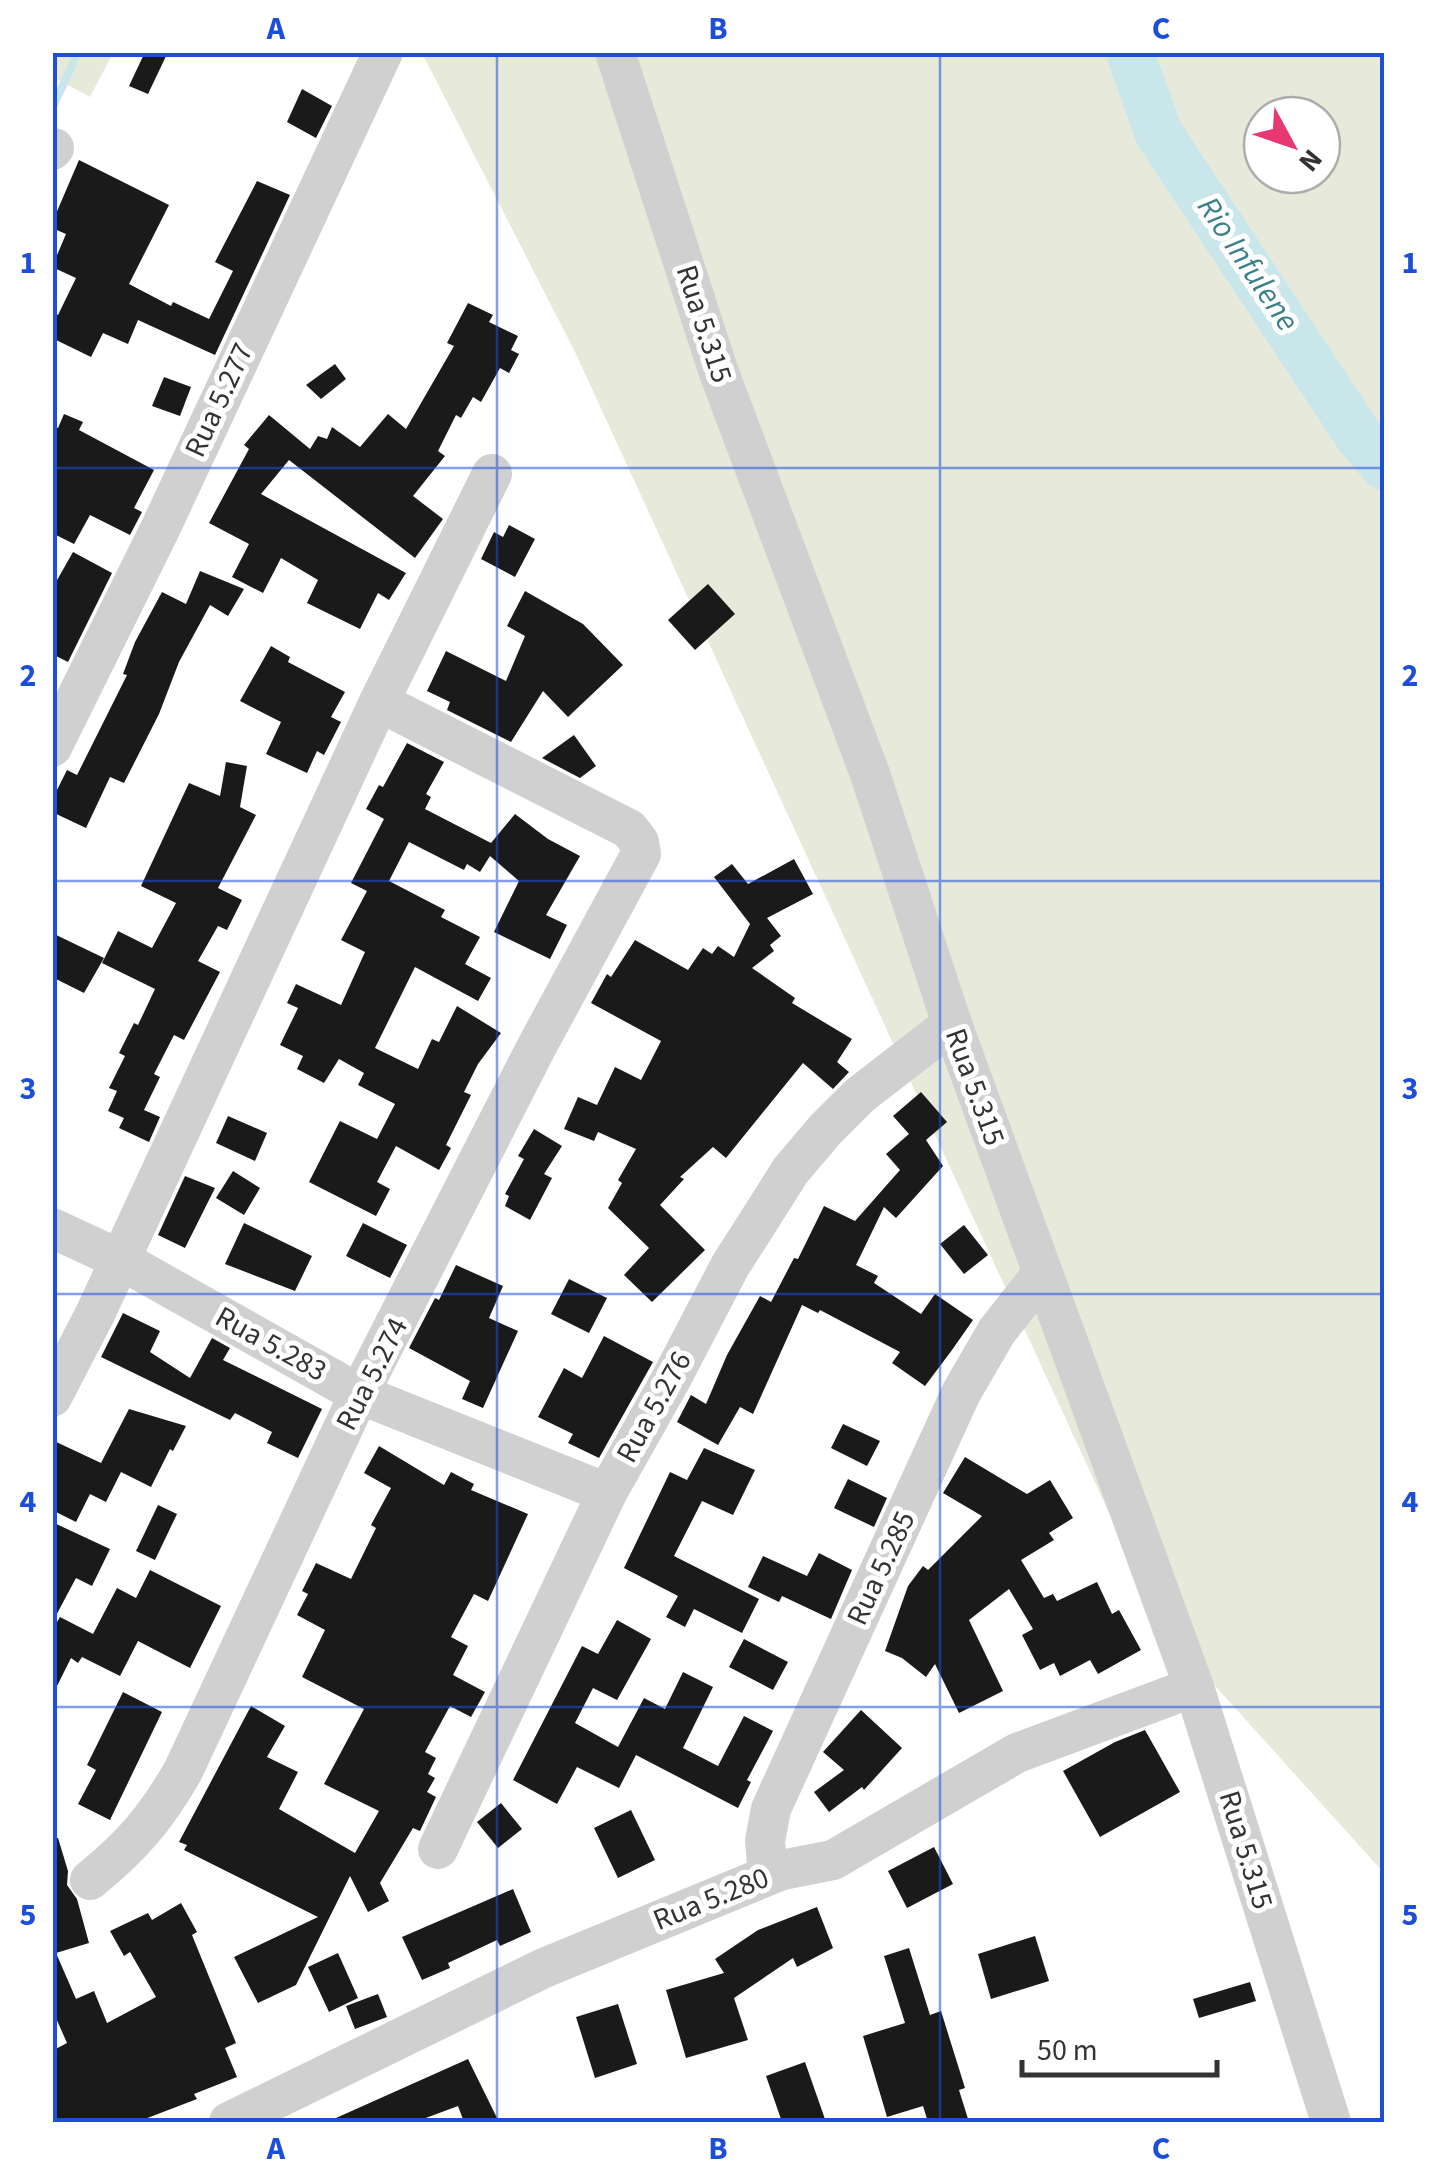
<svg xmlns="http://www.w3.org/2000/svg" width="1437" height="2175" font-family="'Source Sans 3',sans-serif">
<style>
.green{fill:#e7eadb;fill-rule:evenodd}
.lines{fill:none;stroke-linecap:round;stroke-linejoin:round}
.stream{stroke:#c9e6eb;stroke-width:8}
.river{stroke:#c9e6eb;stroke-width:48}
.building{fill:#1a1a1a}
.minor{stroke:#d0d0d0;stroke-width:40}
.grid{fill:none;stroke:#1d4ed8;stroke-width:2.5;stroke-opacity:0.55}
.labels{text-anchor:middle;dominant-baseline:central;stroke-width:10;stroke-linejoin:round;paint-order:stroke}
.street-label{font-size:30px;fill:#333;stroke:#fff}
.water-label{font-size:32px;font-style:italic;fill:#3a808a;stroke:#fff}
.neatline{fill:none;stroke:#1d4ed8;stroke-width:4}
.grid-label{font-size:32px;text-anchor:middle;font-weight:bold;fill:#1d4ed8}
</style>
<rect width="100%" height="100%" fill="#fff"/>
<g class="green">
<path d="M52,53L53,52L113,53L90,97L53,77Z"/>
<path d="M422,53H1384V1873L1161,1626L575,352ZM1262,115H1322V175H1262Z"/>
</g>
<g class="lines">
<path class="stream" d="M52,109L78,52"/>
<path class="river" d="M1130,52L1158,132L1358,435L1384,466"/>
</g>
<g class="building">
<path d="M145,52H168L148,94L129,86Z"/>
<path d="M302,89L332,106L316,138L287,122Z"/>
<path d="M79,160L169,205L129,284L171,306L173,302L209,319L233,271L215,262L257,181L290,195L215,355L138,320L128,344L103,333L91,357L52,338V313L58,315L76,278L52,267L66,234L52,228V223Z"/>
<path d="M468,303L493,315L489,322L518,336L511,350L519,354L509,373L500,368L481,402L473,397L461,418L456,415L438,451L445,456L413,496L443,519L415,558L289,460L261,494L406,573L389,600L378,593L360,629L307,603L318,580L281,558L263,593L232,577L249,544L209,523L249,449L244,445L269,415L310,449L318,436L327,439L332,427L360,447L388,414L406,429L454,346L447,343Z"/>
<path d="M335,364L346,379L321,399L306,385Z"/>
<path d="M164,377L191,387L180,416L152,406Z"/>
<path d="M64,414L83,422L79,430L154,470L134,508L142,512L130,535L90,515L74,544L52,533V425L58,428Z"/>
<path d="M509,525L535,539L515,577L481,559L494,532L503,537Z"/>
<path d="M73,552L112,573L68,662L52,654V589Z"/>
<path d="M200,571L244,589L228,616L210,605L179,662L159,714L124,783L110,777L86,828L52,812V800L67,770L77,775L127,675L123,674L135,642L162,592L186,604Z"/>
<path d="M708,584L735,614L695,650L668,620Z"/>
<path d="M525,591L583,624L623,665L568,717L543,691L511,742L447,710L450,702L427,691L446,651L506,681L525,636L507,626Z"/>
<path d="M271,646L290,657L288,662L345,692L331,717L341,722L324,755L317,751L307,773L266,754L281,722L240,701Z"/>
<path d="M574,735L596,766L580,778L542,758Z"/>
<path d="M407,743L444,762L426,794L431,797L425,809L491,843L515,814L548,839L580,856L546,915L567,925L550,959L494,932L519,881L490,856L480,872L467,864L464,870L409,842L389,881L445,910L441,917L480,937L465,964L491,978L478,1001L415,967L375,1048L418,1069L432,1039L439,1042L457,1006L501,1033L478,1064L464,1092L471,1095L446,1145L451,1148L439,1170L396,1146L377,1182L390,1189L376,1216L309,1182L340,1121L377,1139L395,1104L358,1085L364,1073L339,1059L324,1083L297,1069L303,1056L280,1045L298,1008L287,1003L296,984L341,1005L365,952L341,940L367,891L351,883L384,819L366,809L379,785L383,787Z"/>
<path d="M226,762L247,766L240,807L256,815L218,888L242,900L227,930L218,926L198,961L220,972L184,1040L174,1035L154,1074L160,1077L144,1110L160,1117L149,1142L119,1128L124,1118L108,1111L117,1091L109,1088L125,1056L119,1053L134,1023L138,1025L155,989L102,963L118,931L152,948L176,903L141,886L189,783L220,796Z"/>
<path d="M794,859L813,894L767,918L781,936L770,945L774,951L752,968L795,998L792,1003L852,1039L837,1062L849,1072L833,1089L803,1063L726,1158L713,1147L680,1177L684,1179L660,1205L705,1250L652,1302L624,1275L649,1248L608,1208L622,1183L618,1180L636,1149L598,1132L594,1141L564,1129L578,1097L597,1105L615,1067L641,1080L661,1041L591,1003L607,974L611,977L635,940L688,970L703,948L712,954L718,946L734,957L750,924L714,877L732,864L748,884Z"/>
<path d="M52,933L104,958L84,993L52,977Z"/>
<path d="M921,1092L947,1122L926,1140L943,1166L896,1218L884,1207L856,1265L878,1276L874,1283L921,1314L935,1294L973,1320L952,1350L925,1386L892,1363L900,1352L820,1310L818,1313L802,1305L753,1414L740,1407L718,1445L677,1422L691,1395L706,1404L727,1355L760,1296L771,1302L794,1258L798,1259L824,1206L855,1221L900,1170L886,1154L909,1134L893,1116Z"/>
<path d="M228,1116L267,1133L255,1161L216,1143Z"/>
<path d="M534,1129L562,1146L544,1174L552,1178L530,1220L505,1206L509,1196L505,1194L524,1159L518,1156Z"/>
<path d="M233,1171L260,1188L244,1215L216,1198Z"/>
<path d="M185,1176L215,1188L185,1248L158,1235Z"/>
<path d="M244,1223L312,1256L295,1291L225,1264Z"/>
<path d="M363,1223L407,1245L390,1278L346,1256Z"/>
<path d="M964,1225L988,1255L964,1274L940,1244Z"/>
<path d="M456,1265L503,1286L489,1318L518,1331L483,1408L462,1399L470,1381L409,1348L435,1298L439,1300Z"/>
<path d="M569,1279L607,1298L589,1333L551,1314Z"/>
<path d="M123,1313L160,1331L150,1352L190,1378L212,1338L230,1348L223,1360L322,1409L298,1458L267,1443L272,1432L235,1413L230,1420L101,1357Z"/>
<path d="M604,1336L653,1362L599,1458L568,1443L573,1434L538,1417L564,1368L582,1378Z"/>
<path d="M129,1409L186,1426L173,1451L170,1449L151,1487L121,1472L106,1502L90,1494L76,1522L52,1510V1440L101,1463Z"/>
<path d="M843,1424L880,1441L867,1466L831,1448Z"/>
<path d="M379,1446L444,1485L451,1472L474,1484L471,1490L528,1514L488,1601L474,1594L451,1637L468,1646L453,1675L485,1692L471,1717L450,1706L425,1752L436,1758L428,1774L435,1778L427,1792L436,1797L420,1831L413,1828L380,1883L389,1901L368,1912L350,1876L296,1985L258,2003L234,1957L318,1917L184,1850L187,1845L179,1842L251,1706L285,1726L267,1757L298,1772L279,1809L355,1853L379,1811L324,1784L364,1709L302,1677L325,1630L297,1615L308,1594L302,1591L316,1563L351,1579L376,1528L371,1525L391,1488L364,1473Z"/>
<path d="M704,1448L755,1470L733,1515L702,1501L674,1556L759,1599L742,1633L694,1609L685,1627L666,1617L678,1596L624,1568L670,1472L687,1480Z"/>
<path d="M965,1457L1027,1494L1050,1480L1073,1518L1049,1533L1054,1540L1021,1560L1044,1598L1053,1594L1057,1601L1097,1582L1112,1614L1119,1610L1141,1650L1098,1674L1090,1660L1060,1676L1054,1663L1040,1670L1022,1635L1033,1629L1009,1589L969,1620L1003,1691L959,1713L935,1664L926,1677L902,1658L885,1651L908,1586L923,1566L928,1570L982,1516L943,1493Z"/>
<path d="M848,1479L887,1498L874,1527L834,1508Z"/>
<path d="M158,1505L177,1514L155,1560L136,1551Z"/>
<path d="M52,1522L110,1549L92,1586L76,1578L52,1623Z"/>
<path d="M819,1553L852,1570L831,1619L782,1596L779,1602L748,1587L763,1556L807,1576Z"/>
<path d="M150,1570L221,1606L190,1668L138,1641L120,1676L82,1657L78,1663L71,1658L52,1696V1630L60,1617L93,1634L117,1588L136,1598Z"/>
<path d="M617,1620L651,1639L617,1700L593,1688L575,1723L618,1747L644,1698L665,1709L683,1672L713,1687L683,1748L718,1766L744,1716L773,1731L747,1780L751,1782L738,1808L636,1755L619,1788L577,1767L557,1804L513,1780L582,1646L598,1654Z"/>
<path d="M744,1639L788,1662L773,1690L729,1667Z"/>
<path d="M123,1692L162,1712L110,1820L78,1804L96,1770L87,1765Z"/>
<path d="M861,1710L902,1748L864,1790L862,1787L829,1812L814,1792L844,1770L823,1752Z"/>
<path d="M1145,1730L1180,1792L1100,1837L1063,1771L1115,1742Z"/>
<path d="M501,1803L522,1829L498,1848L477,1822Z"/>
<path d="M631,1810L655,1860L618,1878L594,1828Z"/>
<path d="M52,1838H58L68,1871L67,1885L77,1899L89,1943L56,1953L76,1999L94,1991L107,2023L156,1997L130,1952L124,1956L110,1931L148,1913L152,1920L181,1903L197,1932L192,1935L236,2043L225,2048L237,2077L194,2094L197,2099L137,2122H52V2051L67,2043L52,2009Z"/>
<path d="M934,1847L953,1884L907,1908L888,1871Z"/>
<path d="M513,1889L531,1932L500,1946L497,1940L448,1963L450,1968L422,1980L402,1937Z"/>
<path d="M817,1907L833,1948L797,1967L793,1958L734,1998L748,2040L686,2058L666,1990L724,1973L715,1959L758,1930Z"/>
<path d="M1035,1936L1049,1981L991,1999L978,1954Z"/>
<path d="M909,1948L930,2015L941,2011L965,2088L959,2090L969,2122H928L923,2106L887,2117L863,2036L905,2023L884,1956Z"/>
<path d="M338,1953L358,1998L329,2012L308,1967Z"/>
<path d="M1250,1982L1256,2001L1199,2018L1193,1999Z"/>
<path d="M378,1994L387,2017L355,2029L346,2006Z"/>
<path d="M618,2004L637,2064L595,2078L576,2017Z"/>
<path d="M468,2059L499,2122H464L458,2106L415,2122H327Z"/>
<path d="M805,2062L826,2122H782L766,2076Z"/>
</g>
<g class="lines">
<g class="minor">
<path d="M615,52L718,370L870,774L952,1024L1194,1687L1331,2122"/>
<path d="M52,150L54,148"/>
<path d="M52,747L161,527L383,52"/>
<path d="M52,1228L121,1260L359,1394L607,1493"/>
<path d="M52,1397L95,1314L379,702L492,474"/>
<path d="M438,1849L607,1493L670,1381L730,1266L791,1170L825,1130L860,1095L952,1024"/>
<path d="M782,1870L767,1863L765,1841L771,1809L961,1393L997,1331L1042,1274"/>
<path d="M90,1880C132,1846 156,1818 183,1771L359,1394L537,1046L641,854L639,842L629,829L379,702"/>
<path d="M229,2122L544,1968L782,1870L833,1860L1017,1753L1194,1687"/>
</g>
</g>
<path class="grid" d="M497,52V2122M940,52V2122M52,468H1384M52,881H1384M52,1294H1384M52,1707H1384"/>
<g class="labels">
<g class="street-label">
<text transform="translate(704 324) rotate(72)">Rua 5.315</text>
<text transform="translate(219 400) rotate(-65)">Rua 5.277</text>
<text transform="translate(975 1087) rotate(70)">Rua 5.315</text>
<text transform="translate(271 1344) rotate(29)">Rua 5.283</text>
<text transform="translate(372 1374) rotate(-63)">Rua 5.274</text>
<text transform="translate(654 1407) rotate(-61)">Rua 5.276</text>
<text transform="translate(881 1568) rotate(-65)">Rua 5.285</text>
<text transform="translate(1246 1850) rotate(73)">Rua 5.315</text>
<text transform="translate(711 1899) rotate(-22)">Rua 5.280</text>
</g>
<g class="water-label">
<text transform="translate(1248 264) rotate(56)">Rio Infulene</text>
</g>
</g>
<rect width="1437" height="2175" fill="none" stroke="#ffffff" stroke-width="110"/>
<g transform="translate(1292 145) rotate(130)"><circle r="48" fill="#ffffff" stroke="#adadad" stroke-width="2.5"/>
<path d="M0-8L18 38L0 25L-18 38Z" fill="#e73872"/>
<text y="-15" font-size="28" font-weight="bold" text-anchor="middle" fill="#333333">N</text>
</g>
<path d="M1022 2060v15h195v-15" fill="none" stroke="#333333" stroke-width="5"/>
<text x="1037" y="2060" font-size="30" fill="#333333" stroke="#ffffff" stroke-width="8" paint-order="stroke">50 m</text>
<rect x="55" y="55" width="1327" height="2065" class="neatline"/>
<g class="grid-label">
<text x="276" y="39">A</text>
<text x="718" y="39">B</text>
<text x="1161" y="39">C</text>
<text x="28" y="273">1</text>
<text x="1410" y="273">1</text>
<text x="28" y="686">2</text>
<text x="1410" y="686">2</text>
<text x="28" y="1099">3</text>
<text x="1410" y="1099">3</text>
<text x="28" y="1512">4</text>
<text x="1410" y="1512">4</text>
<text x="28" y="1925">5</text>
<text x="1410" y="1925">5</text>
<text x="276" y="2159">A</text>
<text x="718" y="2159">B</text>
<text x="1161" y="2159">C</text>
</g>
</svg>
